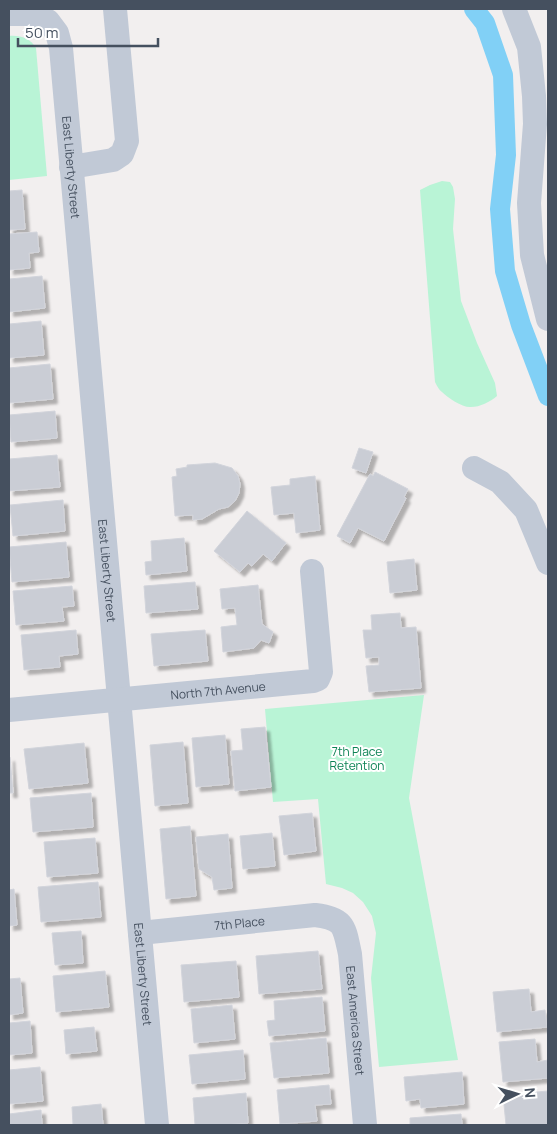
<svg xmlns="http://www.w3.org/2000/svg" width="557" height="1134" font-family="Manrope,sans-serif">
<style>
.green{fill:#b9f4d6}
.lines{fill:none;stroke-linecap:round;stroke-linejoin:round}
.canal{stroke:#81d0f6;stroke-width:20}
.building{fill:#cacdd5;stroke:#d2d4db;filter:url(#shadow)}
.minor{stroke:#c1c9d6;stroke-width:24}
.labels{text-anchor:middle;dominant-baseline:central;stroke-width:4;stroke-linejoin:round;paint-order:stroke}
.street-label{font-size:12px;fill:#45505f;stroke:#fff}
.park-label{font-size:12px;fill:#0d8355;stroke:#fff}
</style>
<defs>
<filter id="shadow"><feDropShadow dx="4.5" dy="4.5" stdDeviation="1" flood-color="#0004"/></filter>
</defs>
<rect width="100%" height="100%" fill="#f2efef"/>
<g class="green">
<path d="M9,36C20,35 30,38 36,48L47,176L9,180Z"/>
<path d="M442,181L450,182L453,187L455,199L453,229L461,301L477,343L495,383L497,396C490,402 480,407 471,407C463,408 448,398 442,392C439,390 437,386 435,382L420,190L430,185Z"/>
<path d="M424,695L409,798L458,1060L379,1067L371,978L376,933L372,916L363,902L353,893L342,888L326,884L318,799L273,802L265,709Z"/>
</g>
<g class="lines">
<path class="canal" d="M474,9L485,23L503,75L506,155L500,209L505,271L521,325L548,396"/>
</g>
<g class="building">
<path d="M22,190L25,229L9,230V191Z"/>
<path d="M37,232L39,252L29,253L30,268L9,270V234Z"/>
<path d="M42,276L45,308L9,312V279Z"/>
<path d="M41,321L44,355L9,358V324Z"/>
<path d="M50,364L53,399L9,403V368Z"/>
<path d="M55,411L57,438L11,442L9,415Z"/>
<path d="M359,448L373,452L366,473L352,468Z"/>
<path d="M57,455L60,487L9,491V459Z"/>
<path d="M215,463L232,468L238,476L240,484L239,493L235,501L228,507L219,509L202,519L193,520V515L175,516L172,477L177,476L176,469L187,467V465Z"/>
<path d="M375,472L408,489L404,497L406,498L384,541L358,528L350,543L337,536L370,474L373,476Z"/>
<path d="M315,476L320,530L296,533L294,513L274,515L271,487L290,485V479Z"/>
<path d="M63,500L65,531L13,536L10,505Z"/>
<path d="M247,511L286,543L272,561L263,554L252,566L248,563L240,572L214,551Z"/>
<path d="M184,538L187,571L146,575L145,562L152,561L151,541Z"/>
<path d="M66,542L69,577L12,582L9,547Z"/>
<path d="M414,559L417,590L390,593L387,562Z"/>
<path d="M195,582L198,609L146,613L144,586Z"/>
<path d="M258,585L262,624L273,632L269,643L261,640L254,648L223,652L221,627L237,625L235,608L222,609L220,589Z"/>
<path d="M72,586L74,606L62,607L64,621L16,625L13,591Z"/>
<path d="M400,613L401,628L416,627L421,688L369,692L366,666L379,665V657L366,658L363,630H372L371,615Z"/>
<path d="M76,630L78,654L59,656L60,667L24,670L21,635Z"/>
<path d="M205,630L208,661L154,666L151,634Z"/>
<path d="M265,727L271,787L235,791L231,751L243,750L241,729Z"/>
<path d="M225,735L229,784L196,787L192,738Z"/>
<path d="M183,742L188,803L155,806L150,745Z"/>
<path d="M84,743L88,783L29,789L24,749Z"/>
<path d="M9,757H10L13,793H9Z"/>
<path d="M91,793L93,827L33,832L30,798Z"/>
<path d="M312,813L316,851L284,855L279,816Z"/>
<path d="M190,826L196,896L166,899L160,829Z"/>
<path d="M272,833L275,866L243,869L240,836Z"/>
<path d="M228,834L232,888L214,890L212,877L199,869L196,837Z"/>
<path d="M95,838L98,873L47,877L44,842Z"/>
<path d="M98,882L101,917L41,922L38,887Z"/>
<path d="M14,889L17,925L9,926V890Z"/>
<path d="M81,931L83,963L55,965L52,933Z"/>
<path d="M318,951L322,989L259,994L256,956Z"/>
<path d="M236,961L239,997L184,1002L181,965Z"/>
<path d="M105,971L109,1007L56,1012L53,976Z"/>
<path d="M20,978L23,1013L9,1015V979Z"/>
<path d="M529,989L531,1012L545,1010L547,1027L497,1032L493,992Z"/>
<path d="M322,997L325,1031L269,1036L267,1021L275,1020L274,1001Z"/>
<path d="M232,1005L235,1039L194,1043L191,1009Z"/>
<path d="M30,1021L32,1053L9,1055V1023Z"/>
<path d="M94,1027L97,1051L66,1054L64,1030Z"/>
<path d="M326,1038L329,1073L274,1078L270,1043Z"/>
<path d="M535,1039L537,1062L548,1060V1078L503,1082L499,1042Z"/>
<path d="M243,1050L245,1079L192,1084L189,1055Z"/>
<path d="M40,1067L43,1101L9,1104V1070Z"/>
<path d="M462,1072L464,1104L421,1108L420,1099L406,1101L404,1077Z"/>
<path d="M329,1085L331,1104L315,1105L317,1121L280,1124L277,1090Z"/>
<path d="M548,1091V1125H506L503,1095Z"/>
<path d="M246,1093L248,1123L224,1125H195L193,1098Z"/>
<path d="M101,1104L103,1125H73L72,1107Z"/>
<path d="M41,1110L42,1125H9V1114Z"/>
<path d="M461,1114L462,1125H410V1118Z"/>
</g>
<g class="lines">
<g class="minor">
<path d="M514,9L529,47L534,96L535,124L529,203L532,255L548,319"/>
<path id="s1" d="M9,14H34L48,21L57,33L61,48L157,1125"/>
<path d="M71,167L113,160L122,154L127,141L115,9"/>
<path d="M474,468L500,482L526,510L548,563"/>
<path id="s2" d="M9,710L313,681L318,679L321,672L312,571"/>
<path id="s3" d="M140,933L315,915C345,919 344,926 350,954L365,1125"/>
</g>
</g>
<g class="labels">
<g class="street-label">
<text stroke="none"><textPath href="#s1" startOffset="191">East Liberty Street</textPath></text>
<text stroke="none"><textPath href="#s1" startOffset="596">East Liberty Street</textPath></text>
<text stroke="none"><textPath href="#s2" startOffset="210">North 7th Avenue</textPath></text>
<text stroke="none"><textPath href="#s3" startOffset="100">7th Place</textPath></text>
<text stroke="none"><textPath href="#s1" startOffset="1001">East Liberty Street</textPath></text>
<text stroke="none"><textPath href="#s3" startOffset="302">East America Street</textPath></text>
</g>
<g class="park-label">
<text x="357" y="751">7th Place<tspan x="357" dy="14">Retention</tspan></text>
</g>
</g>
<rect width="557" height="1134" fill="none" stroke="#45505f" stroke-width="20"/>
<g transform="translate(517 1094) rotate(85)" stroke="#ffffff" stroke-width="4" paint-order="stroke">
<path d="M0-4L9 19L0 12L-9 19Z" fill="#45505f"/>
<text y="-8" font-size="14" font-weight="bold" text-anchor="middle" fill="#45505f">N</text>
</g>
<path d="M18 38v8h140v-8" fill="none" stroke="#45505f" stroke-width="2.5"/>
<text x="25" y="38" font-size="15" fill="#45505f" stroke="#ffffff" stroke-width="4" paint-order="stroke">50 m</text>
</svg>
